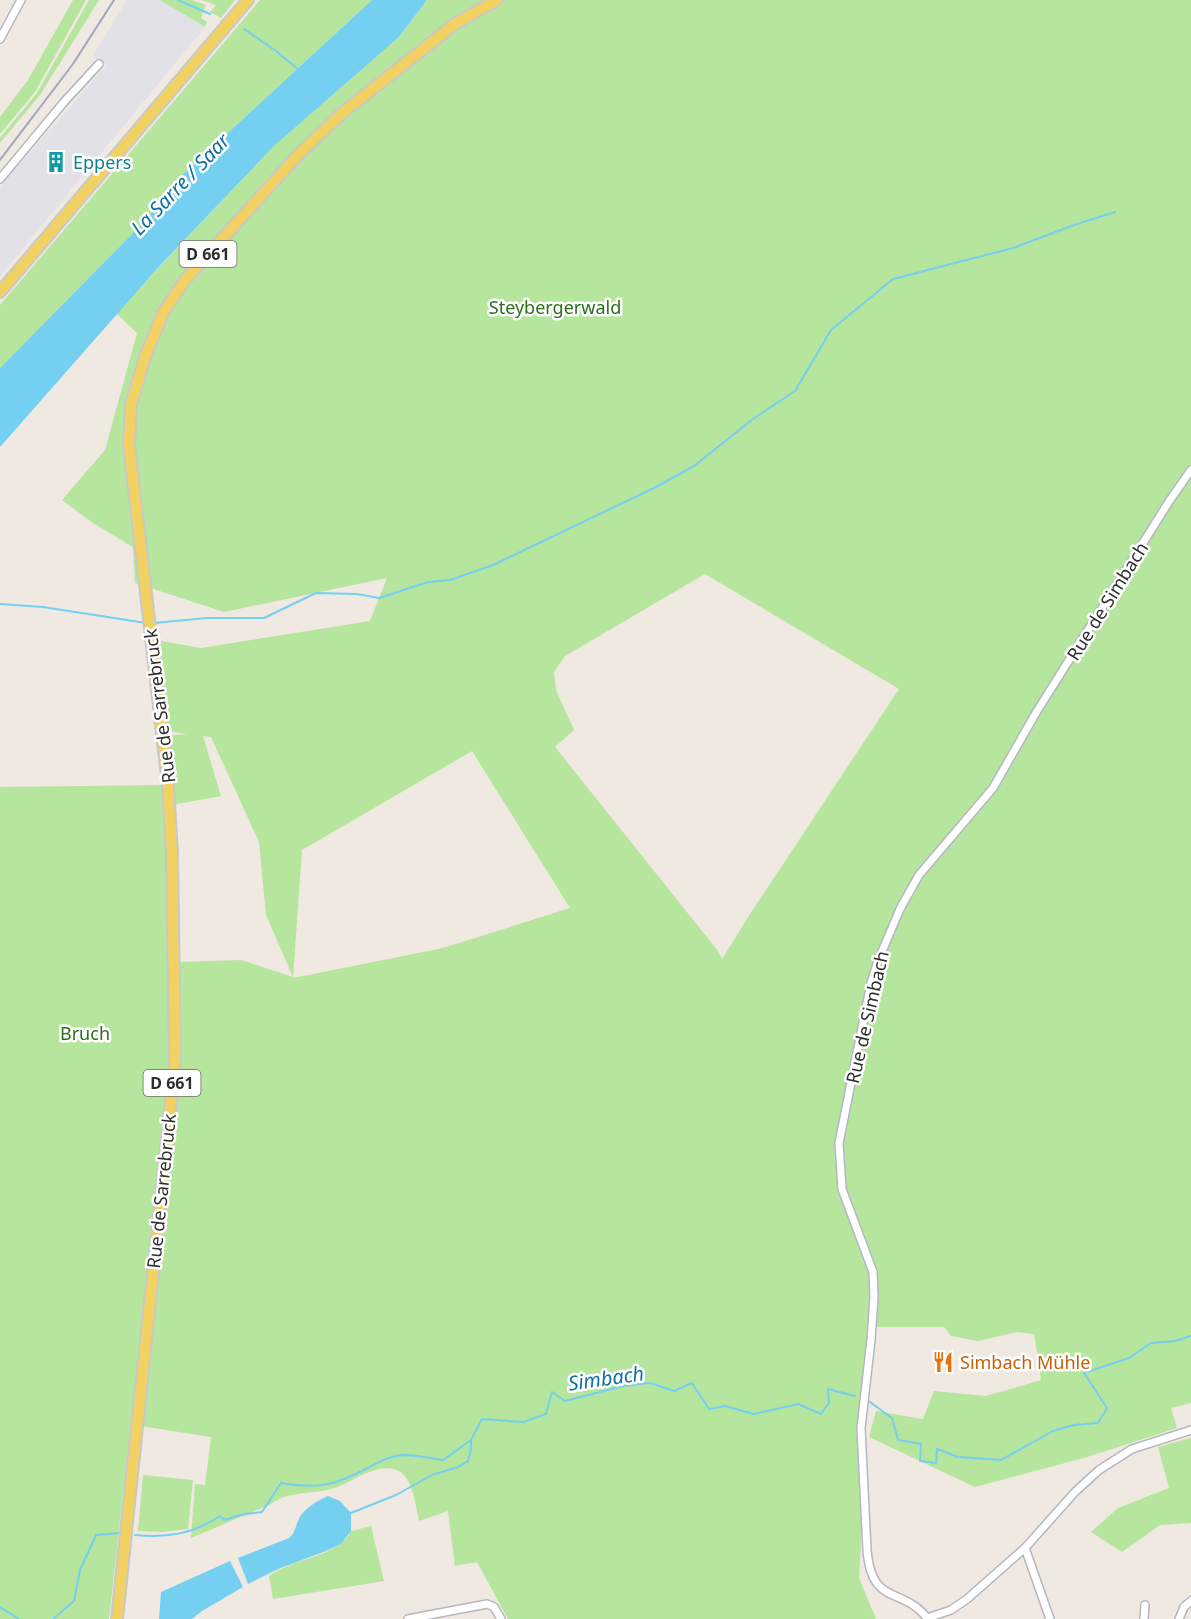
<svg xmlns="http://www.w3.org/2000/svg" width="1191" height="1619" font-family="'Noto Sans',sans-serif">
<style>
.industrial{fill:#e3e1e8}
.green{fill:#b6e59e;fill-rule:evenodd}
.water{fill:#75cff0}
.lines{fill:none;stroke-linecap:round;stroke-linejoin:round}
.stream{stroke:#75cff0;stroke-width:2}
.minor-casing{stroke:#b4b7c1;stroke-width:10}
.primary-casing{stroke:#c9c9c9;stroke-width:14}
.minor{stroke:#fff;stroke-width:7}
.primary{stroke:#f2d163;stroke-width:10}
.rail{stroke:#a3a6b8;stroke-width:2}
.labels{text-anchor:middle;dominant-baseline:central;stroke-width:5;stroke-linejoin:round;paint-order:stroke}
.shield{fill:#fff;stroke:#6d6d6d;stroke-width:1.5}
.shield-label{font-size:16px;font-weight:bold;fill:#2e2e2e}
.culture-label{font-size:18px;fill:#0d838f;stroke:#fff;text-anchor:start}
.park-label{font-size:18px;fill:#2c6e1b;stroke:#fff}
.street-label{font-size:18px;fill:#2e2e2e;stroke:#fff}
.food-label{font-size:18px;fill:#c56008;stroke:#fff;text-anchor:start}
.water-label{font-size:20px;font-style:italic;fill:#0d6fa3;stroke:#fff}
</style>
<rect width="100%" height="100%" fill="#efe9e1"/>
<path class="industrial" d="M127,0H160L205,27L0,276V187L106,66L93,55Z"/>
<g class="green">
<path d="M73,0H86L35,92L0,134V117L28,80Z"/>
<path d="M89,0H99L40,95L0,143V138L37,93Z"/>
<path d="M160,0H192L206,5L201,18L207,22L205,27Z"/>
<path d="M201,0H235L221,18L210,12L216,5Z"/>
<path d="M260,0H372L179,178L145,221L0,368V305Z"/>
<path d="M427,0H1191V1403L1171,1408L1177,1428L1084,1458L975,1487L869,1437L876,1411L923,1419L934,1391L986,1396L1041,1380L1034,1334L1017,1332L978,1341L951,1336L944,1327H872L863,1398L864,1482L859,1578L876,1619H508L477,1562L455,1566L448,1511L419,1521C412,1486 409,1455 364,1474C353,1479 343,1486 331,1489C308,1495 290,1490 269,1505L191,1538L195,1484L205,1485L211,1437L141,1426L178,1061L180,962L241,960L293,977L266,915L259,842L211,737L203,736L221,796L172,805L163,736L187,734L167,731L156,640L201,648L370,621L387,578L224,612L135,583L133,547L93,523L62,500L105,450L137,333L116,313L274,146L399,37ZM705,574L899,689L752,911L722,959L718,951L555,747L574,730L556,690L554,672L565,656ZM472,751L570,908L443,948L293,978L302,850Z"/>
<path d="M166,785L171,1060L109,1619H0V787Z"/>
<path d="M1191,1438V1523L1160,1525L1122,1552L1091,1532L1118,1508L1169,1488L1158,1447Z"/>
<path d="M143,1475L193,1480L188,1529L161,1532L138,1531Z"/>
<path d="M371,1526L384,1581L273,1599L269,1576C290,1559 341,1556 351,1531Z"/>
</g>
<g class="water">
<path d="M372,0H427L399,37L274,146L155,271L0,447V368L145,221L179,178Z"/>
<path d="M328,1496L340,1501L351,1513V1531L341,1544L326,1551L278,1569L248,1584L238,1558L289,1538C295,1533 295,1528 298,1521C302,1509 317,1501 328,1496Z"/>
<path d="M230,1561L243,1587L202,1611L192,1619H159L161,1592Z"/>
</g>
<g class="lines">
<g class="stream">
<path d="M178,0L210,14"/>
<path d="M244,29L276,51L299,70"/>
<path d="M0,604L43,607L146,623"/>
<path d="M154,623L207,618H264L316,593L357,594L379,598L428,582L450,580L493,565L654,488L694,466L753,419L795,391L831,330L893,279L1013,248L1074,225L1115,212"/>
<path d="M867,1400L892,1418L898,1440L921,1444L920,1461L936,1463L937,1449L958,1457L1001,1460L1053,1431L1074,1425L1098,1423L1107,1408L1084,1373L1129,1358L1151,1343L1175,1341L1191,1336"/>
<path d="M351,1513L396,1495L432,1475L458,1467L468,1461L471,1449V1440"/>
<path d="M135,1535C167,1538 193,1534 220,1516L225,1520L240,1515L262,1512L281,1483C318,1489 333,1486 366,1469C376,1464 385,1458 396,1456C411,1453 428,1458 443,1460L471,1440L482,1419L523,1422L546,1414L552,1392L565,1401L623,1386L650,1383L674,1391L692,1383L709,1409L725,1406L754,1414L798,1404L821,1414L829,1403L828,1389L855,1396"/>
<path d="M0,1607L19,1619"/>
<path d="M53,1619L74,1601L80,1570L96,1535L120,1533"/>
</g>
<defs>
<g id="minor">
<path d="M0,39L21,0"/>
<path d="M0,179L64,102L99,64"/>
<path d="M1025,1548L1050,1619"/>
<path d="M927,1618L951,1610L967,1599L1025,1548L1075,1492L1099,1470L1132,1449L1191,1430"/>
<path d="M408,1619L487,1604L494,1607L501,1619"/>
<path d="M928,1619C902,1585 872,1608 867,1550L861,1428L871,1340L874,1297L873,1272L842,1189L839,1143L871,983L878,961L900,909L919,875L993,788L1037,711L1170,500L1191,470"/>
<path d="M1144,1619L1145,1605"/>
<path d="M1179,1619L1184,1607L1191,1601"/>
</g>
<g id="primary">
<path d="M0,292L248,0"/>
<path d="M117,1619L175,1061L172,854L168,785L129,445L131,405L145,357L163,313L185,280L297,156L341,114L456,23L497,0"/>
</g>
</defs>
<use href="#minor" class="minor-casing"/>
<use href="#primary" class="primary-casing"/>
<use href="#minor" class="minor"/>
<use href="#primary" class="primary"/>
<path class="rail" d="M0,160L73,64L114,0"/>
</g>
<defs>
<symbol id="building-bare" viewBox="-9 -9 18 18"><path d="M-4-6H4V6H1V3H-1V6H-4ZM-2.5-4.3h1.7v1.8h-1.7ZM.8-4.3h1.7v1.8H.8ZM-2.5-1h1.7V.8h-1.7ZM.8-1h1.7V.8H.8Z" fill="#0f9aa8" stroke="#fff" stroke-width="2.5" paint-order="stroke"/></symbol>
<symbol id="restaurant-bare" viewBox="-9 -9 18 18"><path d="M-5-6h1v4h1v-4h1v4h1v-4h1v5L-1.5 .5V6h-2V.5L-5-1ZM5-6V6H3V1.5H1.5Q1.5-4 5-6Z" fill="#e8710a" stroke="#fff" stroke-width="2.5" paint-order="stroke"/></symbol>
</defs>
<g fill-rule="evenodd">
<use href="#building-bare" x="41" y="147" width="30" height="30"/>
<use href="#restaurant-bare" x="928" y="1347" width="30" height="30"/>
</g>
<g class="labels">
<g class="shield">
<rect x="179.5" y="241" width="57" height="26" rx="4.5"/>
<rect x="143.5" y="1070" width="57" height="26" rx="4.5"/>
</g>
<g class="shield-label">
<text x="208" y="254">D 661</text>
<text x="172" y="1083">D 661</text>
</g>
<g class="culture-label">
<text x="73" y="162">Eppers</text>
</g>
<g class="park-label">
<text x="555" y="307">Steybergerwald</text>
<text x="85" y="1033">Bruch</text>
</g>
<g class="street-label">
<text transform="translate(1107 601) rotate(-58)">Rue de Simbach</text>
<text transform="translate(159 706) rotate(-97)">Rue de Sarrebruck</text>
<text transform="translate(867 1017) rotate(-77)">Rue de Simbach</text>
<text transform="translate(161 1191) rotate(-84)">Rue de Sarrebruck</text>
</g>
<g class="food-label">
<text x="960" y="1362">Simbach Mühle</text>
</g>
<g class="water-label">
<text transform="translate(180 184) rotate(-46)">La Sarre / Saar</text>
<text transform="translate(606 1378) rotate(-8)">Simbach</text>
</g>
</g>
</svg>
